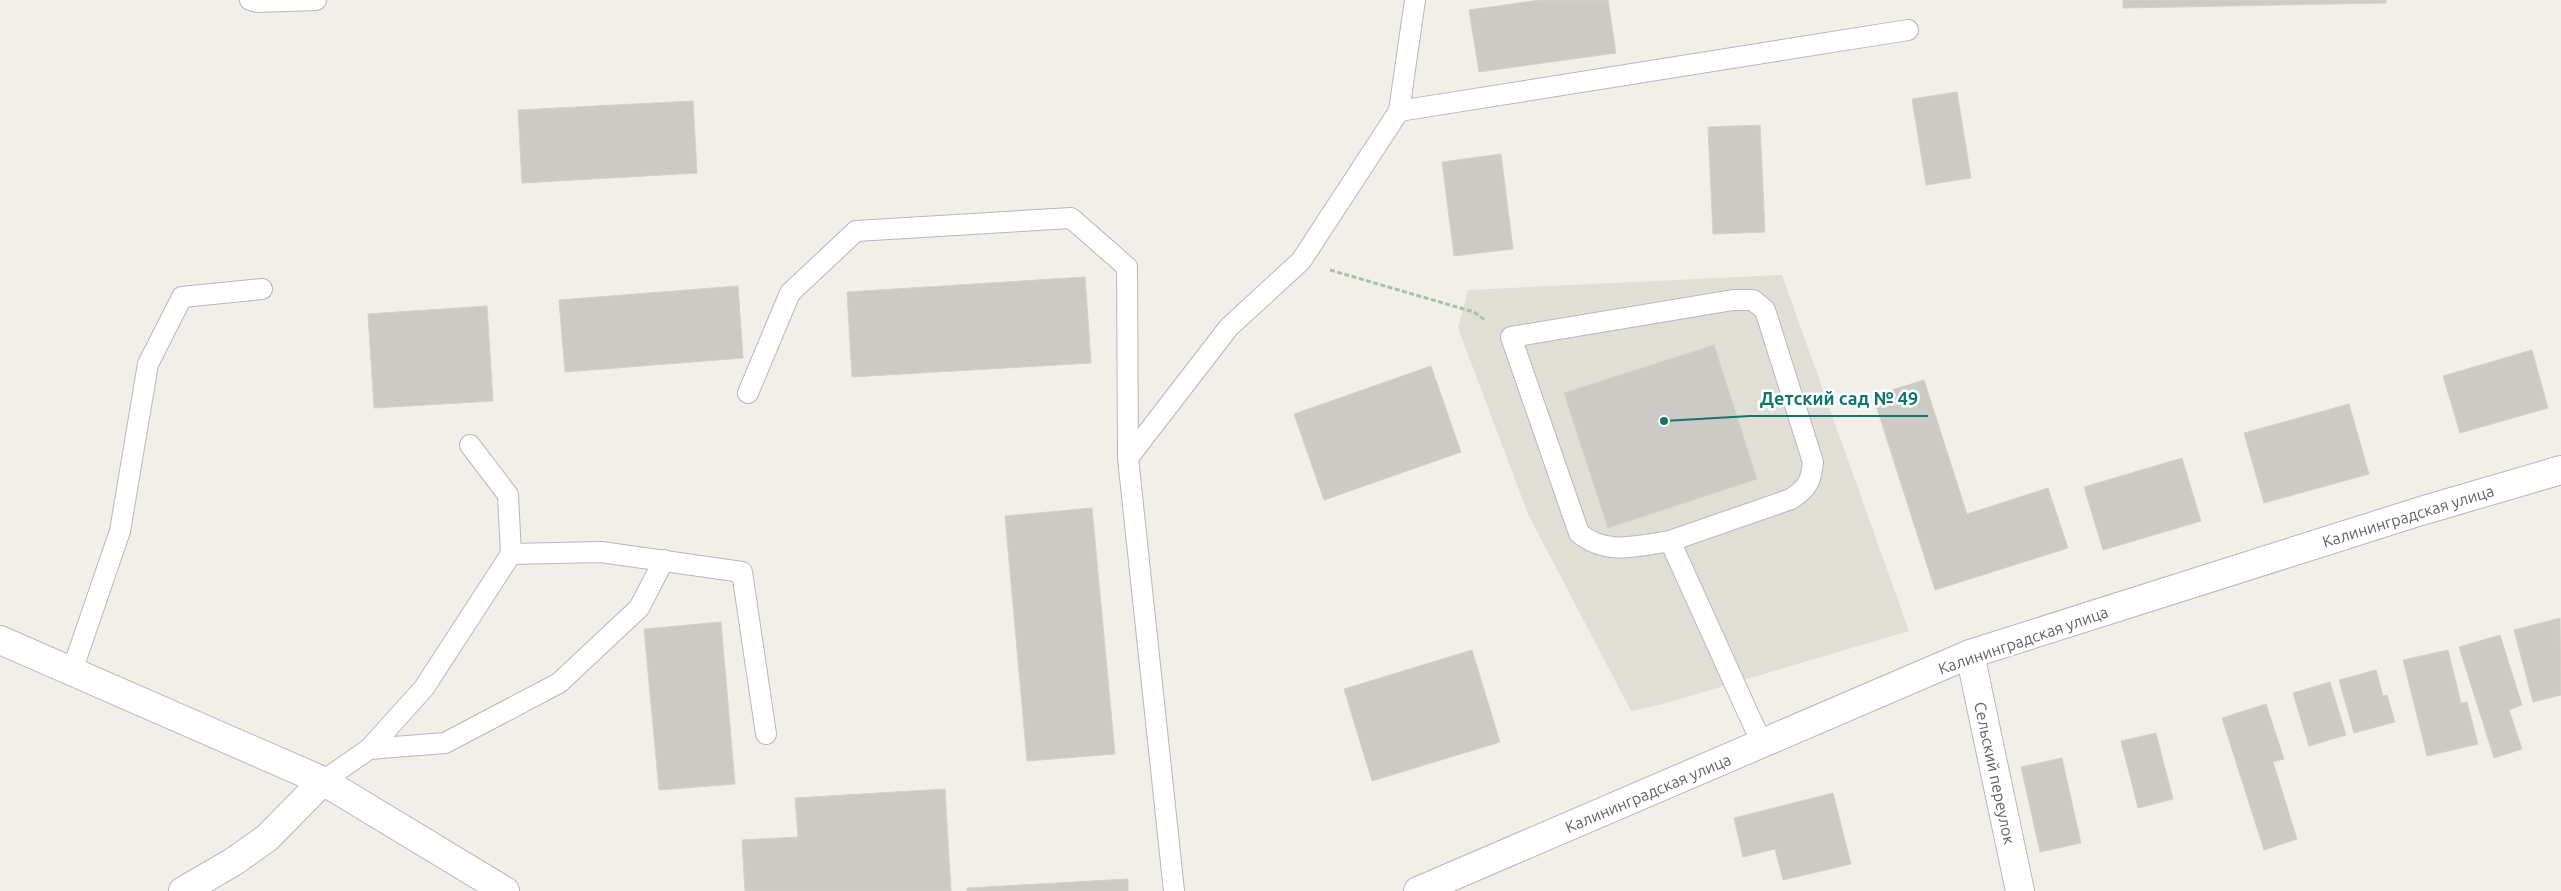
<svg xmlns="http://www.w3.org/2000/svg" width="2561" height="891" font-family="Ubuntu,sans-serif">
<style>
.education{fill:#e1ded6}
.building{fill:#cccac5;stroke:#d6d1c6}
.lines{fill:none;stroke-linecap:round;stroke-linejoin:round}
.lane-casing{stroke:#b5b8bc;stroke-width:22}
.street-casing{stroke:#b5b8bc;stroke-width:30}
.secondary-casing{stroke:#b6babf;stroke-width:30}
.path{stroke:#9cc7a9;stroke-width:3;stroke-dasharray:5 2.5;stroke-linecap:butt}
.lane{stroke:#fff;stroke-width:20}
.street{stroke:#fff;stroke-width:28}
.secondary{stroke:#fff;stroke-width:28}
.labels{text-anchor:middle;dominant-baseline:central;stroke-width:5;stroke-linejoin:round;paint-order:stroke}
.street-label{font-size:16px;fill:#5f6368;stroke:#fff}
.leader{fill:none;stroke:#0f766e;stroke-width:2}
.callout-dot{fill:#0f766e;stroke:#fff;stroke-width:2}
.callout-label{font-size:18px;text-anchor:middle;font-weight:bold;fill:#0f766e;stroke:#fff;stroke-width:5;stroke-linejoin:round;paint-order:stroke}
</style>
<rect width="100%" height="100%" fill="#f1efe8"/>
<path class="education" d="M1782,275L1909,631L1663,704L1631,711L1528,514L1458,328L1468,290Z"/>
<g class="building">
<path d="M1540,0H1608L1616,53L1479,72L1469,10Z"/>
<path d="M2123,0H2386V3L2123,8Z"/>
<path d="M1957,92L1971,178L1926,185L1912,99Z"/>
<path d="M693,101L697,173L522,183L518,110Z"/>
<path d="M1760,125L1765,232L1713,234L1708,127Z"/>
<path d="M1501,154L1513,249L1454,256L1442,162Z"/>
<path d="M1085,277L1091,363L852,377L847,292Z"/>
<path d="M738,286L743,358L565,372L559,300Z"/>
<path d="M487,306L493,401L374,408L368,314Z"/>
<path d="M1714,345L1757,479L1608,528L1564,393Z"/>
<path d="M2532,350L2548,408L2460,433L2443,376Z"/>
<path d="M1431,366L1461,452L1324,500L1294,414Z"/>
<path d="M1924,380L1967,514L2048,488L2068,548L1935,590L1873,396Z"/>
<path d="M2349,404L2369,474L2264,503L2244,433Z"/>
<path d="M2182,458L2201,521L2103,550L2084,487Z"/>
<path d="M1092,508L1115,754L1027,761L1005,516Z"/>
<path d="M2560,618L2561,695L2533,702L2514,630Z"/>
<path d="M721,622L735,784L659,790L644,629Z"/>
<path d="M2500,635L2522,705L2509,710L2522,749L2494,758L2459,647Z"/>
<path d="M1472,650L1500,742L1372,781L1344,689Z"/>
<path d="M2448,650L2461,703L2467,702L2478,744L2427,756L2403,660Z"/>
<path d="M2376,670L2383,696L2387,695L2395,722L2354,733L2339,680Z"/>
<path d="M2330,682L2346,735L2309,746L2293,693Z"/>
<path d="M2266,704L2284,759L2273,762L2297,839L2264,850L2222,718Z"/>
<path d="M2156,733L2173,799L2138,808L2121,741Z"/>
<path d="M2062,758L2081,843L2040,852L2021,767Z"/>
<path d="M945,789L951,891H745L742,840L798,837L795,798Z"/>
<path d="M1833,793L1851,864L1783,880L1775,849L1743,857L1734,818Z"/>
<path d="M1128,879V891H967V888Z"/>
</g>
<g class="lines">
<defs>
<g id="lane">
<path d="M250,0L257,2L316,0"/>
<path d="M1399,111L1908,30"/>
<path d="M748,393L790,293L856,231L1071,218L1127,267L1128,458L1174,891"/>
<path d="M1128,458L1229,327L1301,261L1399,111L1415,0"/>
<path d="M1670,541C1638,546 1606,556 1579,533L1511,337L1733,300H1753L1765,310L1813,462C1811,481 1808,488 1791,499L1670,541L1762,744"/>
<path d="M511,554L601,552L742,572L766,734"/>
<path d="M72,671L120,531L148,364L182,297L262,289"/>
<path d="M369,749L445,743L559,683L639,608L664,560"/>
<path d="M323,781L369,749L424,688L511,554L508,495L470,445"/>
</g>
<g id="street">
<path d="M1970,654L2020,891"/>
<path d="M323,781L505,891"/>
<path d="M1418,891L1970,654L2421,511L2561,470"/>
</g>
<path id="secondary" d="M0,640L323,781L267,838L233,862L183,891"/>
</defs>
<use href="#lane" class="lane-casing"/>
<use href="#street" class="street-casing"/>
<use href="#secondary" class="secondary-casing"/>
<path class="path" d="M1330,270L1474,312L1485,320"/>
<use href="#lane" class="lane"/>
<use href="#street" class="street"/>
<use href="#secondary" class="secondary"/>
</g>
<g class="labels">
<g class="street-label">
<text transform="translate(2408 516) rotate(-17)">Калининградская улица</text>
<text transform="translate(2023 640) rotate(-19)">Калининградская улица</text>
<text transform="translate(1995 773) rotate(78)">Сельский переулок</text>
<text transform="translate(1648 793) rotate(-23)">Калининградская улица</text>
</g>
</g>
<path class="leader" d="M1664 421L1750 416H1928"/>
<circle class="callout-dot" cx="1664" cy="421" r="5"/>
<g class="callout-label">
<text x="1839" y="405">Детский сад № 49</text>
</g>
</svg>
